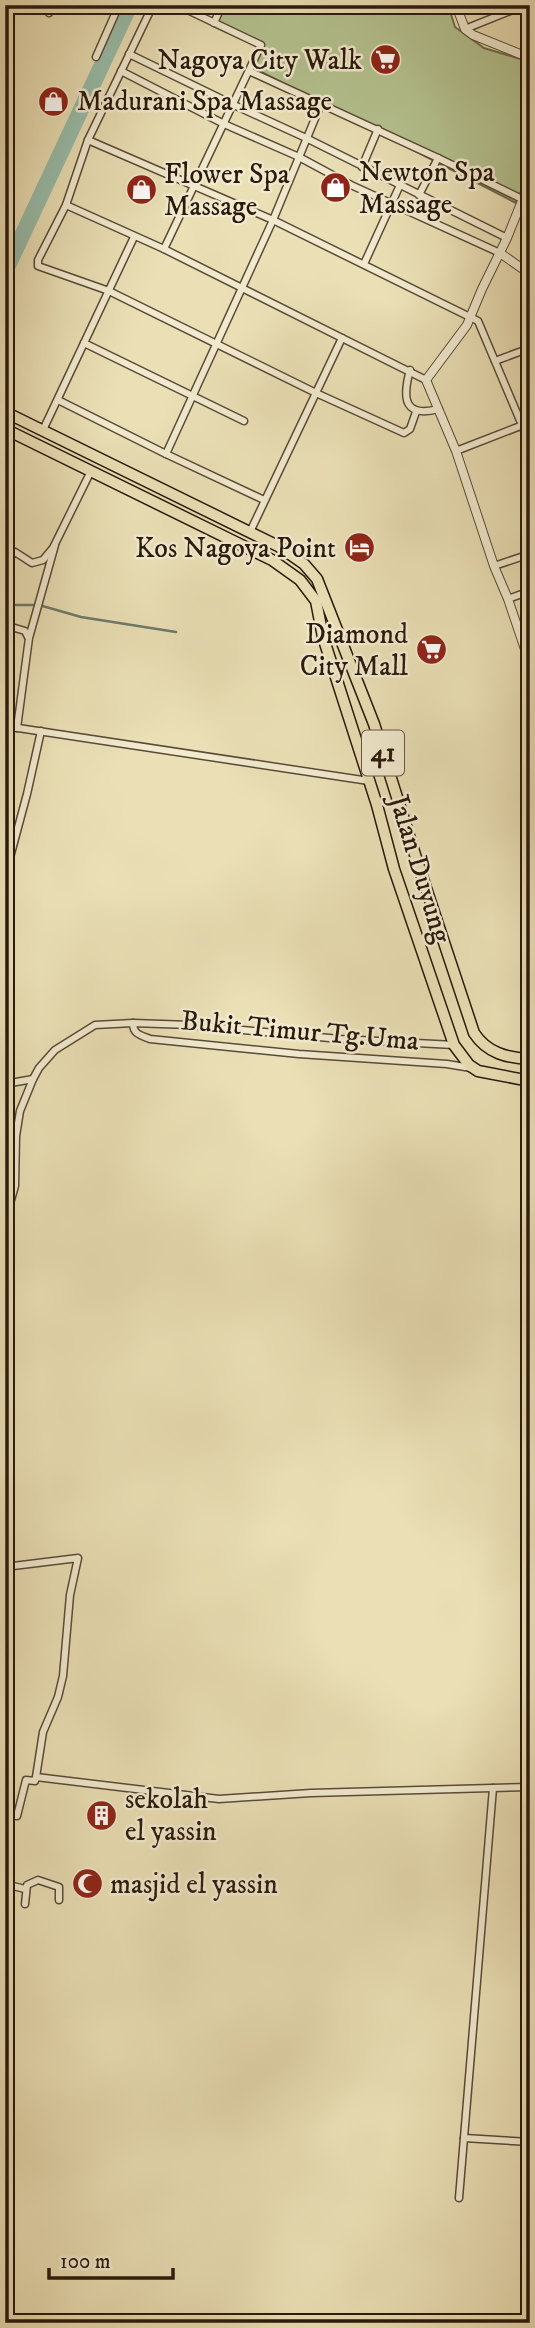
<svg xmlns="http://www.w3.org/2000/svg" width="535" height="2328" font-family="'IM FELL DW Pica',serif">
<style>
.green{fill:#b4c290;stroke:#6f6e4e;stroke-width:2}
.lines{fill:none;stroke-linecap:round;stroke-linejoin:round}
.stream{stroke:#6c7b6b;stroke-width:2.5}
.river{stroke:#98bdaa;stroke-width:16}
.minor-casing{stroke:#5a4a36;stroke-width:9}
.tertiary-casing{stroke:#5a4a36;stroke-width:10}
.trunk-casing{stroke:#2a190c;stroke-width:13}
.minor{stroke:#f1eacf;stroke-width:6}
.tertiary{stroke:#f1eacf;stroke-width:8}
.trunk{stroke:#eadfb5;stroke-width:10}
.labels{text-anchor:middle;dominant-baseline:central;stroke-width:5;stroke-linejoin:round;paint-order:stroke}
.shield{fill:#f1eacf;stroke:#665846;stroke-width:2}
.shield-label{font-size:26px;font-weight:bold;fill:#2a190c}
.poi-label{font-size:28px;fill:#2a190c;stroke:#f1eacf;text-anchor:start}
.street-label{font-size:28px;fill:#2a190c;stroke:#f1eacf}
</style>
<rect width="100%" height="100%" fill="#eadfb5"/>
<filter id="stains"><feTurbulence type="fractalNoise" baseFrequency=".00286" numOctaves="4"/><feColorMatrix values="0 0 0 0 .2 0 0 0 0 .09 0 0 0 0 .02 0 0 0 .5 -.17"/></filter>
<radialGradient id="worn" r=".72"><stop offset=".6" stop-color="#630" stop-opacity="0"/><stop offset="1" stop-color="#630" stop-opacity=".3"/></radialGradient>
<path class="green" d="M226,5H448L455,27L484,48L530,62V170L516,203L250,66L257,46L215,27Z"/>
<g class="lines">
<path class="stream" d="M5,605H39L81,617L176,632"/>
<path class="river" d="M5,272L130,5"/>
<defs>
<g id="minor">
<path d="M153,5L88,140L66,205L38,260V266L109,291L316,393L404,433L410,429L416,412"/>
<path d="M49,13L53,5"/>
<path d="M214,23L222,5"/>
<path d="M465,29L520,7"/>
<path d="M129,54L234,105L306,138L507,238"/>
<path d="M96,57L119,5"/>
<path d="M121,71L224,124L299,157L351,185L500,253"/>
<path d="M249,71L438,158L522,199L530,208"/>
<path d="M88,140L273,220L478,321L530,444"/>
<path d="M362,167L378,129"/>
<path d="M419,195L438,158"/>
<path d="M66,205L164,249L426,380"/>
<path d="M164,249L261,45L177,5"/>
<path d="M364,264L400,185"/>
<path d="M84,343L244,421"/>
<path d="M495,361L530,348"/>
<path d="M410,370C402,399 404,418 439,409"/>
<path d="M58,400L166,454L264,500"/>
<path d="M43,430L134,237"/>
<path d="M456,451L523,425"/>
<path d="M166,454L273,220L321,104"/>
<path d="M250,532L342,338"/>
<path d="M5,562L15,552L32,563L43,560L53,548L91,471"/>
<path d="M494,566L530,554"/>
<path d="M508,599L530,591"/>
<path d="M5,625L25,631L28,637"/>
<path d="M5,726L369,781"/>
<path d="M17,728L29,638L55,545"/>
<path d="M5,876L27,794L41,731"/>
<path d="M133,1023C133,1034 140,1035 150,1039L299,1054L447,1064L471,1068"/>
<path d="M5,1084L33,1079"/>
<path d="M5,1221L15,1186L16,1136L20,1111L33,1079L39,1068L55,1050L95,1025L133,1023L190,1025L340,1039L454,1045"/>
<path d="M5,1567L78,1558L70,1595L63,1676L58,1697L43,1732L36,1777"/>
<path d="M5,1815L17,1816L26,1780L35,1781L36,1777L219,1799L311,1793L530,1787"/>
<path d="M5,1884L25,1889"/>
<path d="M25,1904L27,1885L38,1880L59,1887V1900"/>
<path d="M464,2138L530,2142"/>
<path d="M459,2198L493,1788"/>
</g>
<g id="tertiary">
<path d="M456,5L465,29L473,35L530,58"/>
<path d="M530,181L507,238L482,289L467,325L426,380L456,451L494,566L508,599L530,664"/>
<path d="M500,253L530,274"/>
</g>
<g id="trunk">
<path d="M5,412L278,546L304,564L317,579L374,724L417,861L474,1033C487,1053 507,1058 530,1059"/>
<path d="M5,429L272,560L300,580L316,601L323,637L377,805L394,869L454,1045L469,1065L478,1071L530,1081"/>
</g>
</defs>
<use href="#minor" class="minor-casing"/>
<use href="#tertiary" class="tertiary-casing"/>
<use href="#trunk" class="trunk-casing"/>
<use href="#minor" class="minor"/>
<use href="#tertiary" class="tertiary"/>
<use href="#trunk" class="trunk"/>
</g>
<defs>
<symbol id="supermarket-disc" viewBox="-11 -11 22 22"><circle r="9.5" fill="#8f2418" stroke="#f1eacf"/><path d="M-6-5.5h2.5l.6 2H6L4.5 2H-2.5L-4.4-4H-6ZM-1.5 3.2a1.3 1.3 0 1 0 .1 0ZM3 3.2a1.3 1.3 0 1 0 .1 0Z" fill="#fff"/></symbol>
<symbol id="shop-disc" viewBox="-11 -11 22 22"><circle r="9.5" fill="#8f2418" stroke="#f1eacf"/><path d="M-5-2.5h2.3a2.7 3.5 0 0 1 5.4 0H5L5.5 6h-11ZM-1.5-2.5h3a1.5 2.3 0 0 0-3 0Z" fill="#fff"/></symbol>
<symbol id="hotel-disc" viewBox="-11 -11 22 22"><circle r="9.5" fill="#8f2418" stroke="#f1eacf"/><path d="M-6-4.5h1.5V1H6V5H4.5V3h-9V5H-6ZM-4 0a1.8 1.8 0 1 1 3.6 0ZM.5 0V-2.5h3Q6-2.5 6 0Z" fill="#fff"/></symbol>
<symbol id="building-disc" viewBox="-11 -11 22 22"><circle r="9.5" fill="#8f2418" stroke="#f1eacf"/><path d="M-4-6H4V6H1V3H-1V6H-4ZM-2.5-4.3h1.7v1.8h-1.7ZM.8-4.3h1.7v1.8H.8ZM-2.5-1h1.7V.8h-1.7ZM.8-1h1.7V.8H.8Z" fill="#fff"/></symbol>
<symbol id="mosque-disc" viewBox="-11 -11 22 22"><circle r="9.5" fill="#8f2418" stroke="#f1eacf"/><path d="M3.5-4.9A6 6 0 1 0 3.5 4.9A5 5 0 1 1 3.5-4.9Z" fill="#fff"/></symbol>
</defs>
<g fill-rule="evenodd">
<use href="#supermarket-disc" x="368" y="42" width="35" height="35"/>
<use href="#shop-disc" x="36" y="84" width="35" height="35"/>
<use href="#shop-disc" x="318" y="170" width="35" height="35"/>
<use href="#shop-disc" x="124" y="172" width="35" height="35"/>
<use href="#hotel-disc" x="342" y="530" width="35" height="35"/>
<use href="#supermarket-disc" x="414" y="632" width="35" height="35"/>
<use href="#building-disc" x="84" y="1798" width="35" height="35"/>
<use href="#mosque-disc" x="70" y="1866" width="35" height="35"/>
</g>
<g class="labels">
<rect class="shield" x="362" y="730.5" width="42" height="45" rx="5"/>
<g class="shield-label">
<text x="383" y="753">41</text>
</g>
<g class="poi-label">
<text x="362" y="60" text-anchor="end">Nagoya City Walk</text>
<text x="77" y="101">Madurani Spa Massage</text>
<text x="359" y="172">Newton Spa<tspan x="359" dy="32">Massage</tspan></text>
<text x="164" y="174">Flower Spa<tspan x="164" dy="32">Massage</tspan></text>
<text x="336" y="548" text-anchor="end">Kos Nagoya Point</text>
<text x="408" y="634" text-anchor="end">Diamond<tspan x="408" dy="32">City Mall</tspan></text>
<text x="125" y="1799">sekolah<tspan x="125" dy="32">el yassin</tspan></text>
<text x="110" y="1884">masjid el yassin</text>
</g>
<g class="street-label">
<text transform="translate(420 869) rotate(73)">Jalan Duyung</text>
<text transform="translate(300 1031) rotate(5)">Bukit Timur Tg.Uma</text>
</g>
</g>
<rect width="535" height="2328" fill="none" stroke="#eadfb5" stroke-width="28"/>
<rect x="7" y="7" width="521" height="2314" fill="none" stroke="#2a190c" stroke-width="3.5"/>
<rect x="14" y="14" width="507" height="2300" fill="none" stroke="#2a190c" stroke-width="2"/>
<path d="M49 2268v10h124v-10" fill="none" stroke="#2a190c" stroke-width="3.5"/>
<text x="60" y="2268" font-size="21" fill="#2a190c" stroke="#f1eacf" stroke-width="5" paint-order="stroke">100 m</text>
<rect width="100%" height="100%" filter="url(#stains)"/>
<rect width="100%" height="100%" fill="url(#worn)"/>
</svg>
